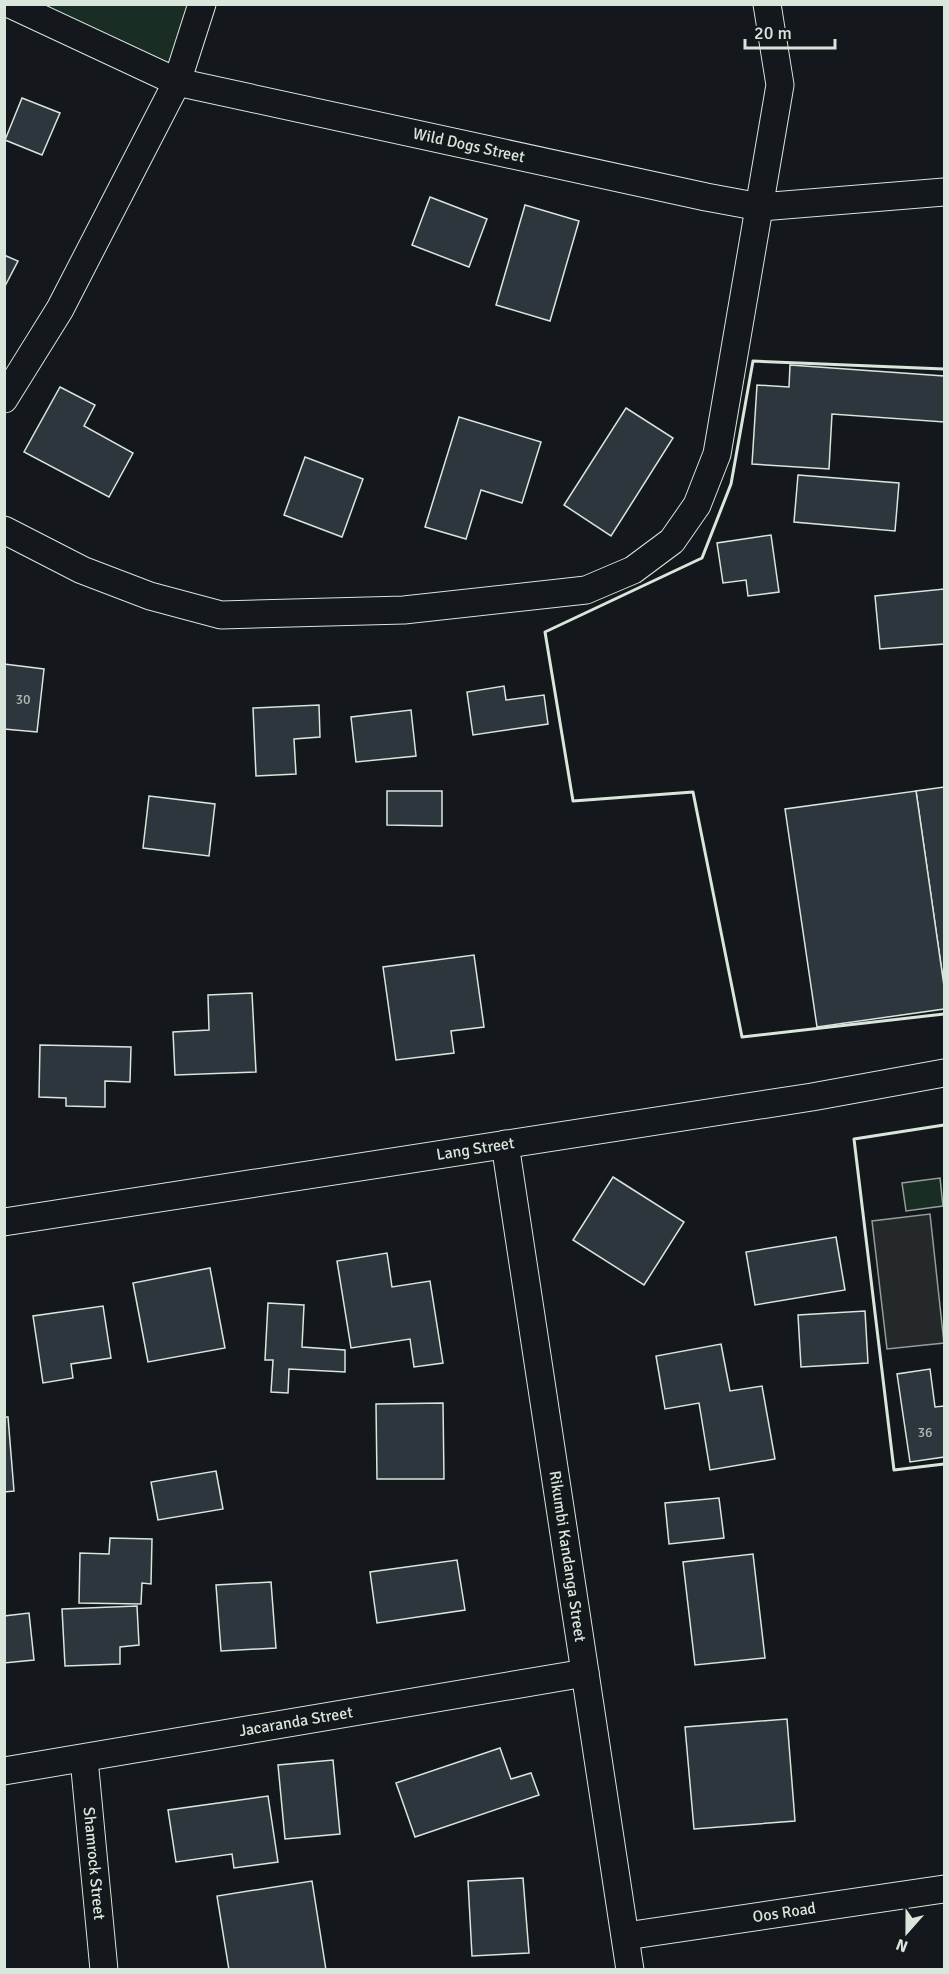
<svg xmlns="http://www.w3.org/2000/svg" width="949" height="1974" font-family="Signika,sans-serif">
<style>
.green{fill:#1a2d24;stroke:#939e99;stroke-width:1.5}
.parking{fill:#24282b;stroke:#939e99;stroke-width:1.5}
.building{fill:#2c363c;stroke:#d8e6dc;stroke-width:1.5}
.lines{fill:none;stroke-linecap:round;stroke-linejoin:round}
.street-casing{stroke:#d8e6dc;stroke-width:29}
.street{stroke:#14181c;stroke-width:27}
.wall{stroke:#d8e6dc;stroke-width:3}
.labels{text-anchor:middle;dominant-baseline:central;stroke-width:4.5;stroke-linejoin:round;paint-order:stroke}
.number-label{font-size:14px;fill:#adbab4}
.street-label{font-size:16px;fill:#d8e6dc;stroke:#14181c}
</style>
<rect width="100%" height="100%" fill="#14181c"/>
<g class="green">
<path d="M10,5H202L177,82Z"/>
<path d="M940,1178L943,1206L906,1211L902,1183Z"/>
</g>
<path class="parking" d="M930,1214L944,1343L887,1349L872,1221Z"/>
<g class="building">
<path d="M22,98L60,113L42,155L5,140Z"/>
<path d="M430,197L487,219L469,267L412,245Z"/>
<path d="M525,205L579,221L550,321L496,305Z"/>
<path d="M4,255L18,261L4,288Z"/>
<path d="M790,365L944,376V422L832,414L829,469L752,464L757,385L789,387Z"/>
<path d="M60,387L95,405L84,426L133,453L109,497L24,452Z"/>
<path d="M626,408L673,438L611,536L564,505Z"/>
<path d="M459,417L541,442L522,503L481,490L466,539L425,527Z"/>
<path d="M305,457L363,479L342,537L284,515Z"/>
<path d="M798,475L899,483L895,531L794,522Z"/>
<path d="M771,535L779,592L748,596L746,580L723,583L717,543Z"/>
<path d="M944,589V644L880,649L875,596Z"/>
<path d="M4,664L44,669L37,732L4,729Z"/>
<path d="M504,686L506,700L544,695L548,724L473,735L467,692Z"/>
<path d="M319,705L320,737L294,739L296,774L256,776L253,708Z"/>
<path d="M411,710L416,756L356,762L351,717Z"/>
<path d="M944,787V986L916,791Z"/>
<path d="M387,791H442V826L387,825Z"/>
<path d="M916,791L944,986V1009L817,1027L785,809Z"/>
<path d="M149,796L215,804L209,856L143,848Z"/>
<path d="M474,955L484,1027L451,1031L454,1053L396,1060L383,967Z"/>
<path d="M252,993L256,1072L175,1075L173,1032L209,1030L208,995Z"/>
<path d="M40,1045L131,1047L130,1082L105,1081V1107L66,1106V1098L39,1097Z"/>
<path d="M613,1177L684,1222L644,1285L573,1240Z"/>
<path d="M836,1237L845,1290L755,1305L746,1252Z"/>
<path d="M387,1253L392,1287L430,1281L443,1363L414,1367L410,1339L351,1348L337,1261Z"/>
<path d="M210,1268L225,1348L148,1362L133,1283Z"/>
<path d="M268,1303L304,1305L302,1347L345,1350V1372L289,1369L288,1393L271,1392L273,1360H265Z"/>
<path d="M103,1306L111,1358L71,1364L73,1378L43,1383L33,1316Z"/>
<path d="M865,1311L868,1363L801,1367L798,1315Z"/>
<path d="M721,1344L730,1391L762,1386L775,1459L710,1470L699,1403L665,1409L656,1356Z"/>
<path d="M930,1369L935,1407L944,1406V1457L910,1462L897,1374Z"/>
<path d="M443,1403L444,1479H377L376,1404Z"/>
<path d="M4,1417H8L14,1491L4,1492Z"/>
<path d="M216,1471L223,1509L158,1520L151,1482Z"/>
<path d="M719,1498L724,1538L669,1544L665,1503Z"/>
<path d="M110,1538L152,1539L151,1584L142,1583L141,1604L79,1603L80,1553L109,1554Z"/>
<path d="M753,1554L765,1658L695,1665L683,1562Z"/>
<path d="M457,1560L465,1610L377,1623L370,1572Z"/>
<path d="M271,1582L276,1648L221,1651L216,1585Z"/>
<path d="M137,1606L139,1645L120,1647V1664L65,1666L62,1609Z"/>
<path d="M29,1613L34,1660L4,1663V1616Z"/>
<path d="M787,1719L795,1821L694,1829L685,1727Z"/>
<path d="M500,1748L511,1779L531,1773L539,1795L415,1837L396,1783Z"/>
<path d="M333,1760L340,1834L285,1839L278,1765Z"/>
<path d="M268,1796L278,1862L234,1868L232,1854L176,1862L168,1810Z"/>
<path d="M523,1878L529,1953L472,1956L468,1881Z"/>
<path d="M312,1881L326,1970H229L217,1896Z"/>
</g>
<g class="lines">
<defs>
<g id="street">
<path id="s1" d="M10,4L177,82L706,197L760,207L944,192"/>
<path d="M4,399L60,309L177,82L202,4"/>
<path d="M4,530L82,570L150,596L221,615L404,610L586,590L633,570L672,541L697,505L717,454L780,85L767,4"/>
<path id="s2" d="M505,1144L630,1970"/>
<path id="s3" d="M4,1222L812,1097L944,1073"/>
<path id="s4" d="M84,1759L104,1970"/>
<path id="s5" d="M4,1771L585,1673"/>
<path id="s6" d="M626,1936L944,1889"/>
</g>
</defs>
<use href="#street" class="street-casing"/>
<use href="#street" class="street"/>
<g class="wall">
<path d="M944,369L753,361L731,484L702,558L545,632L573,801L693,792L742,1037L944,1014"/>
<path d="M944,1125L854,1139L894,1470L944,1464"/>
</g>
</g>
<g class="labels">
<g class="number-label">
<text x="23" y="699">30</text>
<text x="925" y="1432">36</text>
</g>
<g class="street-label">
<text stroke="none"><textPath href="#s1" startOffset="483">Wild Dogs Street</textPath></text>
<text stroke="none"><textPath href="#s3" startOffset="477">Lang Street</textPath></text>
<text stroke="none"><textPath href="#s2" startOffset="417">Rikumbi Kandanga Street</textPath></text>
<text stroke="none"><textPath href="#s5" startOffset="296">Jacaranda Street</textPath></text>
<text stroke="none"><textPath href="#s4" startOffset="105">Shamrock Street</textPath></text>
<text stroke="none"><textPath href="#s6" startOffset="160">Oos Road</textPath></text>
</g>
</g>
<rect width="949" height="1974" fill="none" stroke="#d8e6dc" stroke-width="12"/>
<g transform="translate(907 1932) rotate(201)" stroke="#14181c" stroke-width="4.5" paint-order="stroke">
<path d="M0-4.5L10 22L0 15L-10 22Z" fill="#d8e6dc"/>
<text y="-9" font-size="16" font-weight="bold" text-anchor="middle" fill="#d8e6dc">N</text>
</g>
<path d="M745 39v9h90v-9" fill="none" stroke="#d8e6dc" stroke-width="3"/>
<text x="754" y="39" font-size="18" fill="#d8e6dc" stroke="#14181c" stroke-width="4.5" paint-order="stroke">20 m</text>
</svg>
